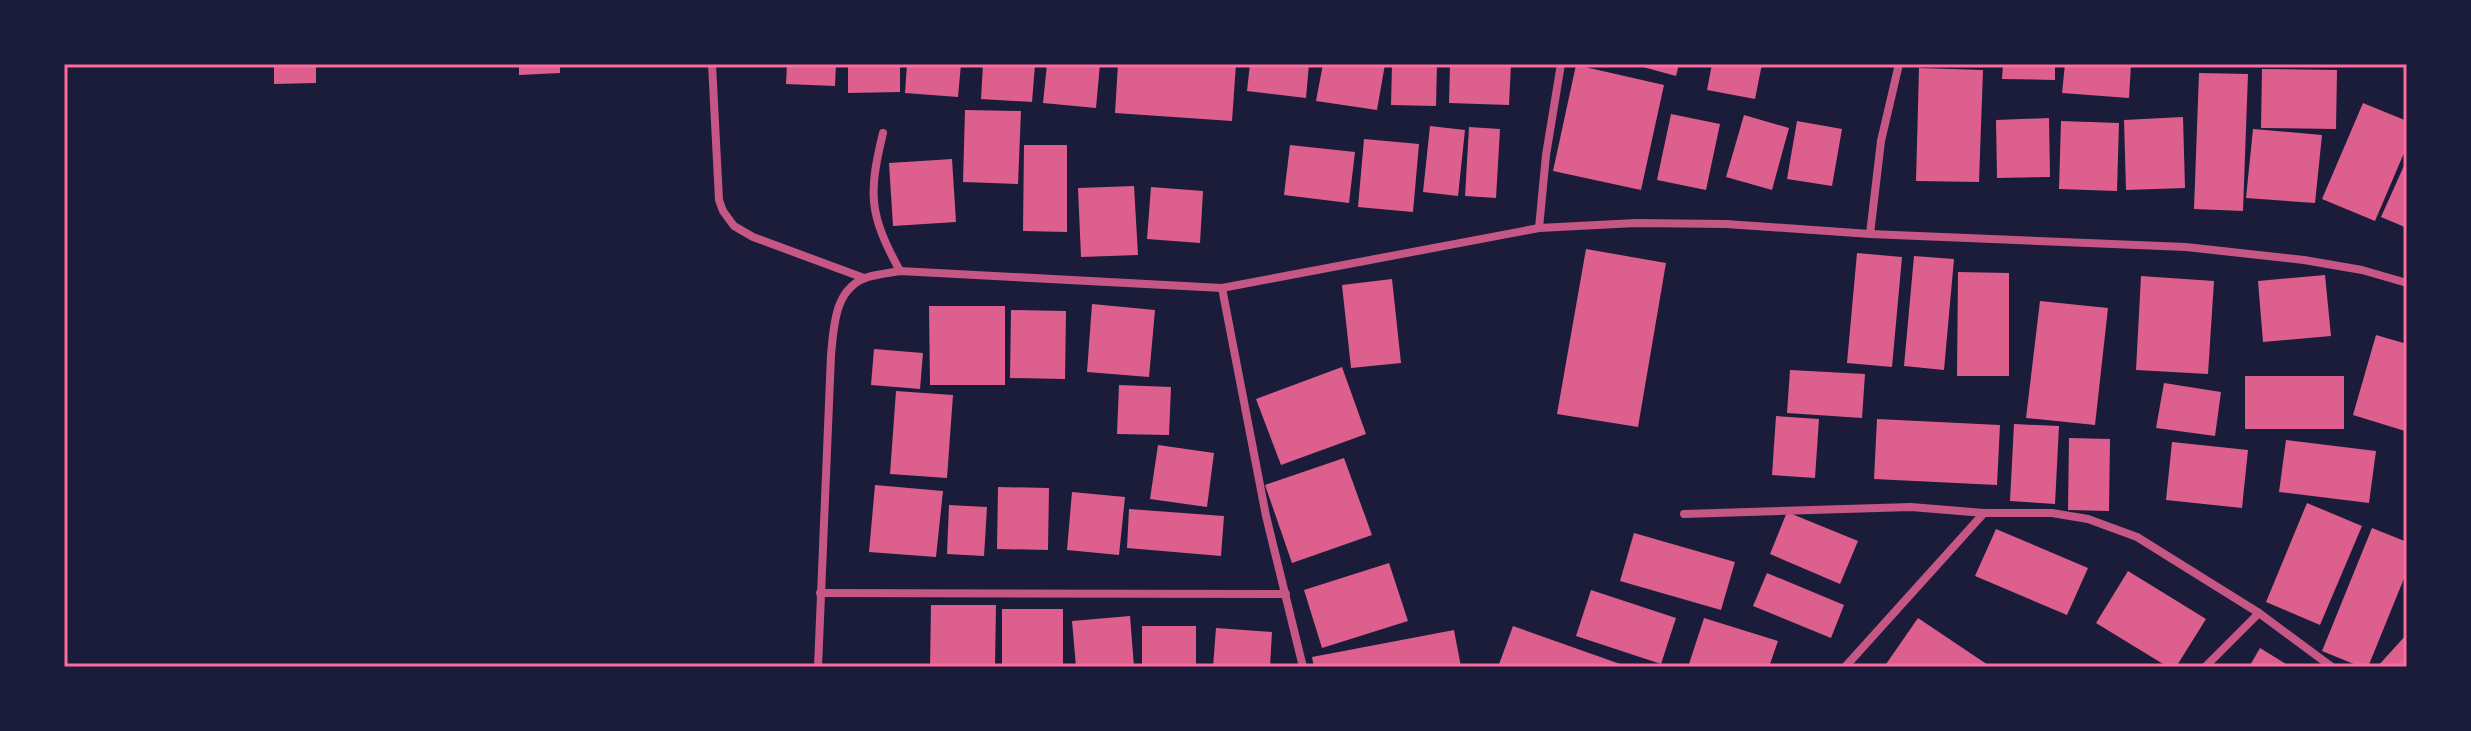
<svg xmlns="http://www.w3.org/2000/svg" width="2471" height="731" font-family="'PT Serif',serif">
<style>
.building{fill:#dd5f8e}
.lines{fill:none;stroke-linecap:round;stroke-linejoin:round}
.minor{stroke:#c65784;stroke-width:8}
.neatline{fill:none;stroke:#ff6b9d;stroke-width:3}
</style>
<rect width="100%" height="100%" fill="#1b1b3a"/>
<g class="building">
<path d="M274,64H316V83L274,84Z"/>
<path d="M519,64H560V73L519,75Z"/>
<path d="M787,64H836L835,86L786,84Z"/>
<path d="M848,64H900V92L848,93Z"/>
<path d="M907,64H961L958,97L905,93Z"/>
<path d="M983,64L1035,65L1032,102L981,99Z"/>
<path d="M1047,64H1100L1096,108L1043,103Z"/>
<path d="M1118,64H1236L1232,121L1115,113Z"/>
<path d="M1250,64H1309L1306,98L1247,91Z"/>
<path d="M1323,64H1385L1377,110L1316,101Z"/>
<path d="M1392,64H1437L1436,106L1391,105Z"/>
<path d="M1450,64H1511L1509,105L1449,103Z"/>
<path d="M1632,64H1679L1676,76Z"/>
<path d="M1712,64H1762L1755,99L1707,90Z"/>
<path d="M2003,64H2055V80L2002,79Z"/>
<path d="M2065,64H2131L2129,98L2062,93Z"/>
<path d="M1576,65L1664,85L1641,190L1553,171Z"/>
<path d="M1919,68L1983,70L1979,182L1916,181Z"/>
<path d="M2262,69L2337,70L2336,129L2261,128Z"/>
<path d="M2199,73L2248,74L2243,211L2194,209Z"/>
<path d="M2363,103L2407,121V146L2375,221L2322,199Z"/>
<path d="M965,110L1021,111L1018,184L963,182Z"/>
<path d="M1671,114L1720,124L1706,190L1657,180Z"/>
<path d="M1744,115L1789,128L1772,190L1726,177Z"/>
<path d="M2183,117L2185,188L2126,190L2124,120Z"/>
<path d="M2049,118L2050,177L1997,178L1996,120Z"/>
<path d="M1797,121L1842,129L1832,186L1787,179Z"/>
<path d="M2061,121L2119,123L2117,191L2059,189Z"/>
<path d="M1430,126L1465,130L1458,196L1423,192Z"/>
<path d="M1469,127L1500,129L1496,198L1465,196Z"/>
<path d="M2253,129L2322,135L2315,203L2246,198Z"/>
<path d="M1364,139L1419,144L1413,212L1358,207Z"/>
<path d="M1024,145H1067V232L1023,231Z"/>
<path d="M1290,145L1355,152L1349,203L1284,195Z"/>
<path d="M952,159L956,222L893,226L889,163Z"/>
<path d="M2407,159V228L2381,217Z"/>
<path d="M1134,186L1138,255L1081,257L1078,188Z"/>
<path d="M1151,187L1203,191L1200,243L1147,239Z"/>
<path d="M1586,249L1666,263L1638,427L1557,414Z"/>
<path d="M1857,253L1902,257L1892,367L1847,363Z"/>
<path d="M1914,256L1954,259L1944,370L1904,366Z"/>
<path d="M1958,272L2009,273V376H1957Z"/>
<path d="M2325,275L2331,336L2263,342L2258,281Z"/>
<path d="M2141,276L2214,281L2208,374L2136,370Z"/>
<path d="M1392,279L1401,363L1351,368L1342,285Z"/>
<path d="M2040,301L2108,308L2095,425L2026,418Z"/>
<path d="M1092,304L1155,310L1149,377L1087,372Z"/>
<path d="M929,306H1005V385H930Z"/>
<path d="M1011,310L1066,311L1065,379L1010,378Z"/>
<path d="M2376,335L2407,344L2405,431L2353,415Z"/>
<path d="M874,349L923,353L920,389L871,385Z"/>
<path d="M1342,367L1366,434L1281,465L1256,399Z"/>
<path d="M1790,370L1865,374L1862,418L1787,413Z"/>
<rect x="2245" y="376" width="99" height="53"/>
<path d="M2164,383L2221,392L2215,436L2156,428Z"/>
<path d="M1119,385L1171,387L1169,435L1117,434Z"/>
<path d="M896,391L953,395L947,478L890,474Z"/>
<path d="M1776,416L1819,419L1815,478L1772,475Z"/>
<path d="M1877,419L2000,425L1997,485L1874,479Z"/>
<path d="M2014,424L2059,426L2055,504L2010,501Z"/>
<path d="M2069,438L2110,439L2109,511L2068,510Z"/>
<path d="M2286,440L2376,451L2369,503L2279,492Z"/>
<path d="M2172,442L2248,450L2242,508L2166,500Z"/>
<path d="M1158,445L1214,453L1207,507L1150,499Z"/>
<path d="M1344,458L1372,535L1292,563L1265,485Z"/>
<path d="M875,485L943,491L936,557L869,552Z"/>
<path d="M998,487L1049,488L1048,550L997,549Z"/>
<path d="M1072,492L1125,497L1119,555L1067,550Z"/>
<path d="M2307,503L2362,526L2320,625L2266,602Z"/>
<path d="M949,505L987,507L984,556L947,554Z"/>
<path d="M1129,509L1224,516L1221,556L1127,548Z"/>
<path d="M1787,512L1858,541L1840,584L1770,554Z"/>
<path d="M2372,528L2407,542V571L2368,667H2361L2322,651Z"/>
<path d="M1996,529L2088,568L2067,615L1975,576Z"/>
<path d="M1634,533L1735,562L1721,610L1620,581Z"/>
<path d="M1389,563L1408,621L1322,648L1304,590Z"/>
<path d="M2128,571L2206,619L2176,667H2168L2096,623Z"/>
<path d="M1767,573L1844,605L1831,638L1753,606Z"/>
<path d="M1591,590L1676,618L1661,664L1576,636Z"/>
<path d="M931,605H996L995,667H930Z"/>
<rect x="1002" y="609" width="61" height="58"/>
<path d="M1130,616L1134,667H1076L1072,621Z"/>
<path d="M1704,618L1778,641L1769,667H1688Z"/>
<path d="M1918,618L1991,667H1884Z"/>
<rect x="1142" y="626" width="54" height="41"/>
<path d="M1513,626L1623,665V667H1498Z"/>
<path d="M1216,628L1272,632L1270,667H1213Z"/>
<path d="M1454,630L1461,667H1314L1312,657Z"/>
<path d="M2407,634V667H2377Z"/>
<path d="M2260,648L2291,667H2249Z"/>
</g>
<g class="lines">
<g class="minor">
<path d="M712,64L719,200L723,211L734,226L753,237L864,278"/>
<path d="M883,133C868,195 869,214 900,271"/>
<path d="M1539,228L1546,155L1561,64"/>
<path d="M1870,234L1881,141L1899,64"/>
<path d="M1222,288L1266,516L1303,667"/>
<path d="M1684,514L1911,507L1984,513H2052L2088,519L2137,537L2259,613L2332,667"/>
<path d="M820,593L1286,594"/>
<path d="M818,667L831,355C834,326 834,288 868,277C878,274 889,273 900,271L1222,288L1539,228L1636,223L1726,224L1870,234L2186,247L2304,260L2362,270L2407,283"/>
<path d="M1845,667L1984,513"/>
<path d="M2205,667L2259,613"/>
</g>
</g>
<rect width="2471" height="731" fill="none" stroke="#1b1b3a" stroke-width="132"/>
<rect x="66" y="66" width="2339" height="599" class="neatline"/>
</svg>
